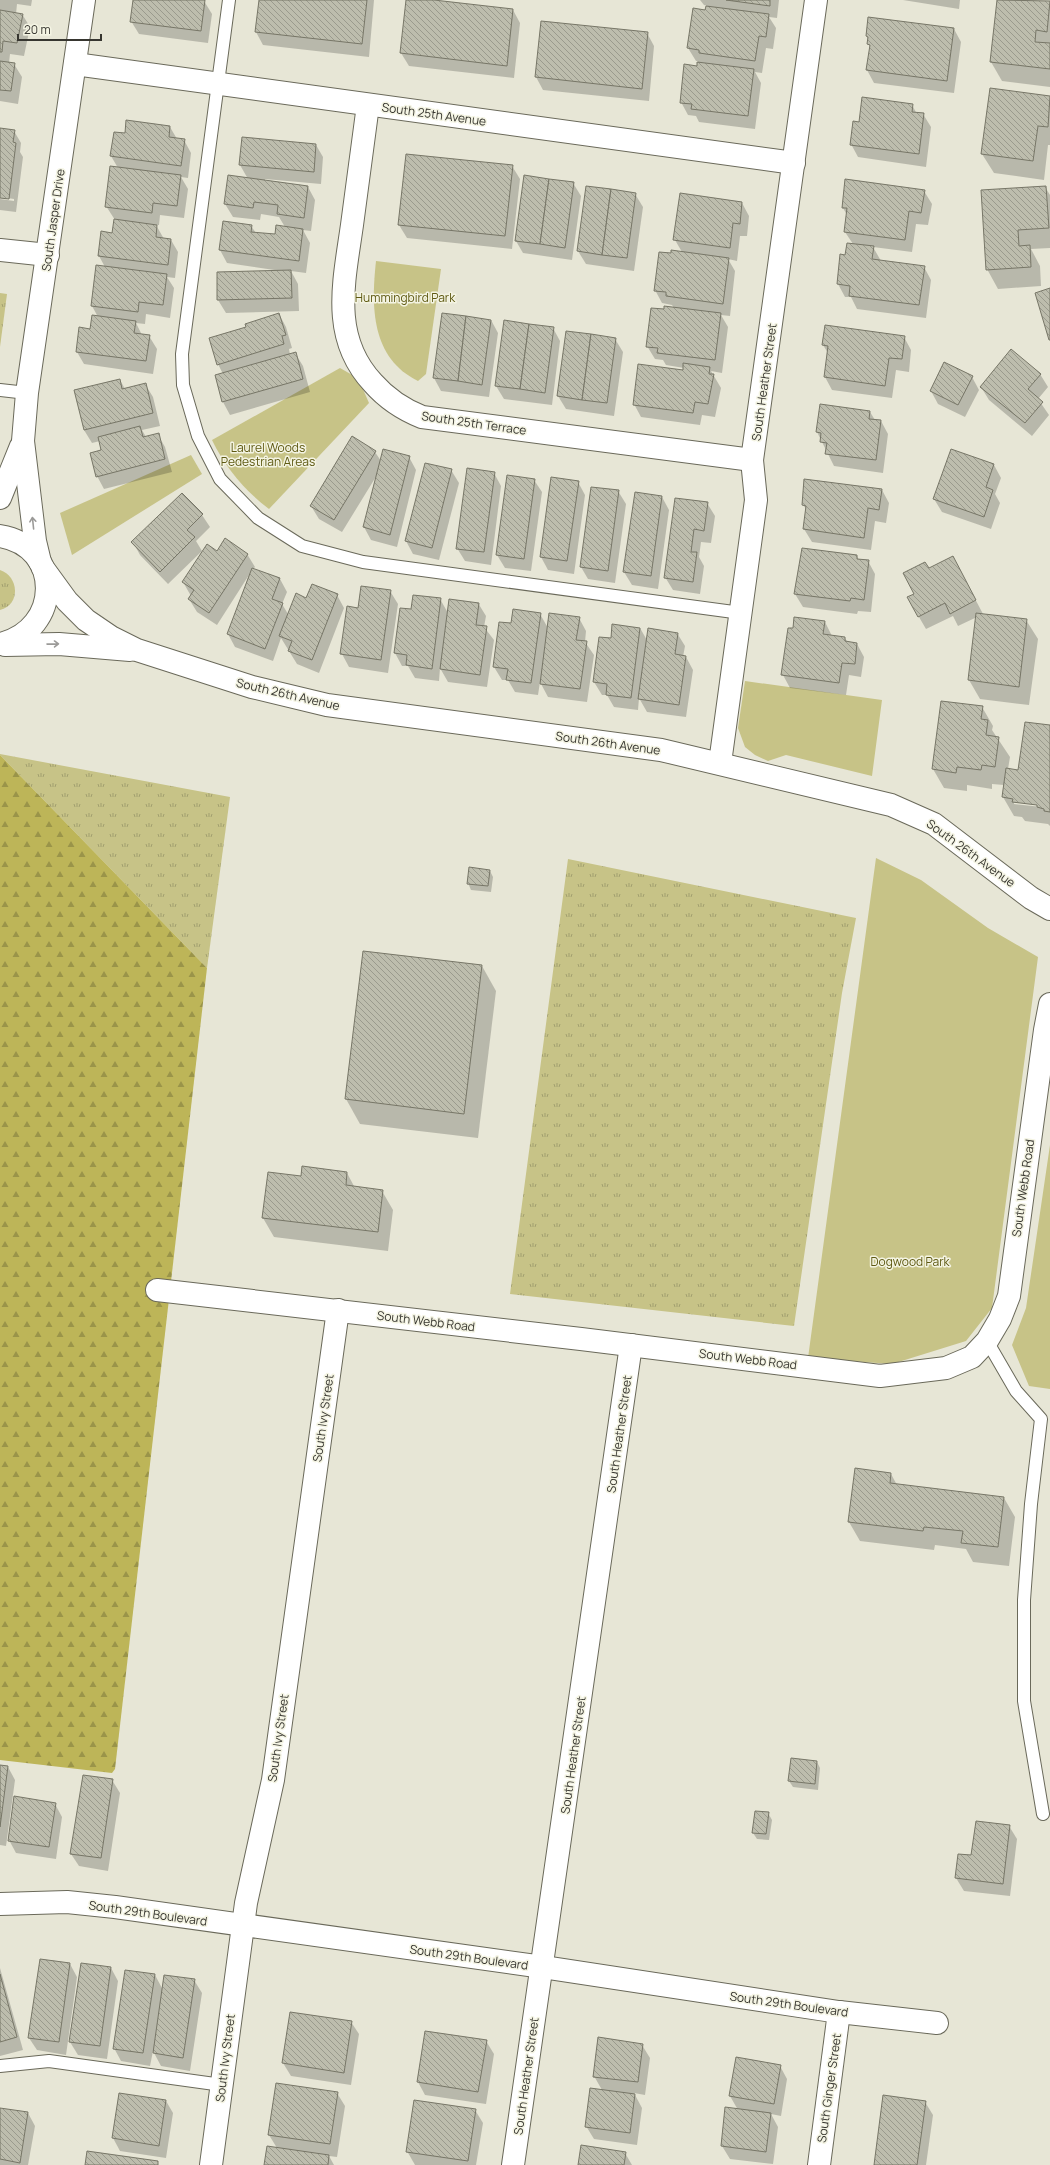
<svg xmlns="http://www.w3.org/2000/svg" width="1050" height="2165" font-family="Manrope,sans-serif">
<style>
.grass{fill:url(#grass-tufts)}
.forest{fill:url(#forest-firs)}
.green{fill:#c7c387}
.shadow{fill:#0003;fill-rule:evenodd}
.building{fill:url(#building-back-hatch);stroke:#777667}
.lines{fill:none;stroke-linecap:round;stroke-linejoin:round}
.lane-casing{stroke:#6a695a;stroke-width:14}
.street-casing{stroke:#6a695a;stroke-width:24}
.lane{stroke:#fff;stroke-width:12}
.street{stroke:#fff;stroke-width:22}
.oneway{stroke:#9b9a98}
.labels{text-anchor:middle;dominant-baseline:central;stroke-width:3;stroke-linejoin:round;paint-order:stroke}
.street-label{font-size:12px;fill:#373630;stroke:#f4f4e3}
.park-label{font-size:12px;fill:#5e5912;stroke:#f4f4e3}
</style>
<defs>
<pattern id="grass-tufts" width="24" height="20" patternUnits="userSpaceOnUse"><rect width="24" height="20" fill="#c7c387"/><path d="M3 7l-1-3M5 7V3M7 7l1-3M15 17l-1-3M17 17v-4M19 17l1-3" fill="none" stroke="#a29f6f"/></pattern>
<pattern id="forest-firs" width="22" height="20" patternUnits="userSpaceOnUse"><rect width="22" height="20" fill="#bdb558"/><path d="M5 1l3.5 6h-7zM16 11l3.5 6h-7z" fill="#9a9449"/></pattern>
<pattern id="building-back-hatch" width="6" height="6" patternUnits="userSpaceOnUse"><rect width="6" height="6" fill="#bdbdad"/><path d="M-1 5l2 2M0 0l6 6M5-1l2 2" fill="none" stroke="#9a9a8d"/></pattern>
</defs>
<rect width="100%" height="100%" fill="#e7e6d6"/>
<g class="grass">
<path d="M0,293L7,294L0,347Z"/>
<path d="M0,570C19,576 21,605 0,610Z"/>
<path d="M0,754L230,797L207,968L0,755Z"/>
<path d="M568,859L856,918L842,993L794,1326L510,1294Z"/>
</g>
<path class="forest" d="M0,755L207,968L115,1769L112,1773L0,1760Z"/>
<g class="green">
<path d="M376,261L441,269L426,374L418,381C371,358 371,307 376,261Z"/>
<path d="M340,368L354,376L362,387L369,403L269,509C245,491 225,467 212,440Z"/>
<path d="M191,455L202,474L72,555L60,513Z"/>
<path d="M745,681L882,700L872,776L786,755L768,761L755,755L745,747L738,728Z"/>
<path d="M876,858L921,880L988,928L1038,957L992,1308L966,1341L892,1364L808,1358Z"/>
<path d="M1050,1145V1389L1029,1386L1012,1345L1026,1308Z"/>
</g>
<g class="shadow">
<path d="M0,0H32L31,6L17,4L16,14H22L30,27L24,56L10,54L9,63L14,64L22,77L18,104L0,101Z"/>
<path d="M134,0L204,1L212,14L208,43L139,34L131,21Z"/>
<path d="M260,0H374L369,57L263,45L256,32Z"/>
<path d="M407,0H425L513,10L520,23L514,78L409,66L401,53Z"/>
<path d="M700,0H779L777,18L769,17L776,28L773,49L766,48L762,73L755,72L761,83L755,129L699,122L696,116L688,115L681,102L698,67V61H696L688,48L706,11L707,6L704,5Z"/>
<path d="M903,0H960L959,9Z"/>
<path d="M998,0L1050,2V87L1002,81L991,62Z"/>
<path d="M954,29L961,42L954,93L874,83L867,70L870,48L867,36Z"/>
<path d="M647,33L654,46L649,101L543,90L536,77Z"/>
<path d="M990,89L1050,97V145H1048L1044,180L994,173L982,154Z"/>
<path d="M912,105L917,114H923L931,127L926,167L858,157L851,144L860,123Z"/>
<path d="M170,127L177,139L184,140L191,153L188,178L181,177L188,189L184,218L160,215L159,225H156L164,239L171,240L178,252L175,278L167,277L174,288L170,318L146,314L145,324L136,323L142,335L149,336L157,349L153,374L84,364L77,352L98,317L92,306L105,267L99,256L113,234L115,220L106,206L118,168L111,156L126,134Z"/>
<path d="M0,129L14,131L21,143L20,152L23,157L16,212L0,210V199L14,201V199L0,197Z"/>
<path d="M316,145L323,157L321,184L265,179V181L308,187L315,200L311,231L303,230L310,243L306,273L291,271L298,284L299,311L226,313L218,300L281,271L227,263L220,250L251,226L256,233L276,236L285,227L279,217L261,214L260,220L233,217L225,204L248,179L240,165Z"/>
<path d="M512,166L520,179L512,249L407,238L399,225Z"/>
<path d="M573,183L581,196L572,260L523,253L516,241Z"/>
<path d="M1045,187L1050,195V248L1031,249L1040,266L1041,286L998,289L987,269Z"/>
<path d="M924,191L932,204L928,225L916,224L912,252L873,247L881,261L924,267L931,280L926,318L857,309L851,297H845L838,284L846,256L853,244L845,232L847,215L843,208Z"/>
<path d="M635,194L643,207L634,271L586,264L578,251Z"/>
<path d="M742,203L749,216L747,236H740L737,261L728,259L735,271L730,316L721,315L728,327L722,373L711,371L721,388L715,417L702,415L700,425L641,417L634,404L683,371L684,368L666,365L663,360L655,359L647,346L664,311L674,308L672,305L662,303L655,290L672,255L682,252L675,240Z"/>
<path d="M279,314L286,327L292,348L289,349L290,355L295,353L303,366L310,392L230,415L223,402L216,376L223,374L218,364L247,327Z"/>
<path d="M491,320L498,333L489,397L441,391L434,378Z"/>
<path d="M553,328L560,341L552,405L504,399L496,386Z"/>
<path d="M904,337L911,350L909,372L896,370L892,398L832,390L825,377L828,353L823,345Z"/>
<path d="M615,339L623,352L614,416L566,409L558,396Z"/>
<path d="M1040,374L1048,387L1038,399L1049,415L1032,436L989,400L981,387Z"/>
<path d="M972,377L979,390L965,417L938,404L931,391Z"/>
<path d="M120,380L125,389L145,384L153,397L160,426L142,430L146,437L158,435L165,447L172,472L104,489L97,476L102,451L100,441L92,443L84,430Z"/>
<path d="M870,412L875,420L881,421L888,434L883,473L834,466L817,432Z"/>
<path d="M375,452L381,461L409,457L416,470L397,547L371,540L364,527L377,475L342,532L319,519L311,506Z"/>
<path d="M994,465L1001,478L995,494L1000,503L991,529L942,512L934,499Z"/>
<path d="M451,470L459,483L439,560L413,554L406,541Z"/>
<path d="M494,473L501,486L491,565L465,561L457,548Z"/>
<path d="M534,480L542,492L531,571L505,568L497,555Z"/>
<path d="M805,480L882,490L889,503L886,523L875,521L871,550L812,542L804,529L807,511L803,504Z"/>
<path d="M578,482L585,495L574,574L548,570L541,557Z"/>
<path d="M618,491L626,504L615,583L588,579L581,567Z"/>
<path d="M636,493L662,497L669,510L658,589L632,585L624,572Z"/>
<path d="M182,494L202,515L210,527L196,541L202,551L168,584L140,555L133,542Z"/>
<path d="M707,503L715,516L711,543L701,542L699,557L704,566L700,594L673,590L665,577Z"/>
<path d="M217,552L247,554L255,567L253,569L280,579L287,592L282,604L288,614L307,599L337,595L344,608L319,673L297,664L281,638L273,661L235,647L228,634L249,575L217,625L197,612L189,599L191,596L183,582Z"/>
<path d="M857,556L859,560L868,561L875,574L871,612L858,611L857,614L803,607L795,594Z"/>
<path d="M953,557L983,614L1026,620L1038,639L1029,705L980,699L969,680L977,617L958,626L953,616L926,629L919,617L915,594L929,569Z"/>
<path d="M390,591L398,604L388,673L349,667L342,654L348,607L359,609Z"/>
<path d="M440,599L448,613L478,603L486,616L484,627L494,640L487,687L448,682L440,668L439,681L415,678L408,666H402L395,653Z"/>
<path d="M540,614L548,628L579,618L586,631L585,642L594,655L587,702L548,697L540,682L538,695L515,692L508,680H502L494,667Z"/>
<path d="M825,622L832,636L845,638L848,643L857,644L864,657L861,677L849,675L846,695L790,688L783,675Z"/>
<path d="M640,628L648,642L677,633L685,646L683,657H686L693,670L686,717L647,712L639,698L638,710L614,707L607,695H602L594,682Z"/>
<path d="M942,702L982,707L993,726L992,730L1010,757L1008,769L1019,771L1050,726V826L1048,824L1025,821L1022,817L1014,816L1003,797L1004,785L992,784V789L967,785V791L944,788L933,769ZM1014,802L1043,805L1042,807L1014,804Z"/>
<path d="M490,871L493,877L491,892L471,890L468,883Z"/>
<path d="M482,966L496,991L478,1138L360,1124L346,1099Z"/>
<path d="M347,1173L355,1188L382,1191L393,1210L388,1251L274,1237L263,1218L302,1177Z"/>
<path d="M891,1474L897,1485L1004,1498L1015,1517L1009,1566L973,1562L966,1549L935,1545L934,1550L860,1541L849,1522Z"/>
<path d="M817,1762L820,1768L818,1790L793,1787L789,1781Z"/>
<path d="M0,1766L8,1767L15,1780L6,1846L0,1845Z"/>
<path d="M112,1780L120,1793L108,1871L79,1866L71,1854Z"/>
<path d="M55,1804L62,1817L56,1859L16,1853L9,1840Z"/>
<path d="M768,1813L772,1820L769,1840L757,1839L753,1833Z"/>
<path d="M1009,1826L1017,1839L1010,1896L964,1891L956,1878L972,1856Z"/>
<path d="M70,1964L77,1977L66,2055L37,2050L29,2038Z"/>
<path d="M0,1968L23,2050L0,2056Z"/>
<path d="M111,1968L118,1981L107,2059L78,2055L70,2042Z"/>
<path d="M155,1975L163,1990L194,1980L202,1993L190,2071L161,2066L153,2051L150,2066L121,2061L114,2048Z"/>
<path d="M291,2013L351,2022L359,2034L351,2085L291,2076L283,2063Z"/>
<path d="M486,2041L494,2054L486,2104L425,2095L418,2082Z"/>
<path d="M642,2045L650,2058L645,2095L634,2093L642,2108L637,2145L594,2139L586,2126L602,2090L594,2076Z"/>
<path d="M780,2066L787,2079L781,2116L771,2114L778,2127L773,2164L730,2159L722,2146L738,2110L730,2096Z"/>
<path d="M337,2093L345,2106L337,2157L329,2156L334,2165H265L277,2148L269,2135Z"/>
<path d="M119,2094L166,2101L173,2113L166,2158L120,2151L113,2138Z"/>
<path d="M925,2102L933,2115L926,2165H875Z"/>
<path d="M0,2109L28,2113L35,2126L28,2165H0Z"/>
<path d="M475,2110L483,2123L476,2165H415L407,2151Z"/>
<path d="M625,2153L632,2165H579Z"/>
</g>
<g class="building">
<path d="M133,0H205L201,31L130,22Z"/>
<path d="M259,0H367L362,44L255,32Z"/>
<path d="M406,0H434L513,9L507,66L400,53Z"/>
<path d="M726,0H770V6Z"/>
<path d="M997,0L1050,1L1047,32L1036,30L1035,42L1050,43V69L990,62Z"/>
<path d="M706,6L769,14L766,37L759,36L755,61L699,53V50L687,48L693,8L705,10Z"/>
<path d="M0,10L23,14L17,43L3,41L2,52H0Z"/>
<path d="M868,17L954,28L947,81L866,70L870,45L867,44L868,37L866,36Z"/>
<path d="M541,21L648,32L642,89L535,77Z"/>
<path d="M0,61L15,63L11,91L0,90Z"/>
<path d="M697,62L754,69L748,116L691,109L692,104L680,103L684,64L697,66Z"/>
<path d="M990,88L1050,96L1048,127L1038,126L1033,161L981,154Z"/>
<path d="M862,97L913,104L912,112L924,113L919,154L850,145L853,121L859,122Z"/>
<path d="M126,120L170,126L169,137L185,139L181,166L110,156L114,132L125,133Z"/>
<path d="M0,128L15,130L13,142L16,143L9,199L0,198Z"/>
<path d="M242,137L316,144L314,172L239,165Z"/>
<path d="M406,154L513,165L505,236L398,225Z"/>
<path d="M110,166L181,175L177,206L153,203L152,213L105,207Z"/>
<path d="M228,175L308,186L304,218L277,214L278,205L254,202L253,208L224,204Z"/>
<path d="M524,175L549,179L540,244L515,241Z"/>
<path d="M549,179L574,182L565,248L540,244Z"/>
<path d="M845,179L925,190L921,213L909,211L905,240L844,232L847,208H842Z"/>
<path d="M586,186L611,189L602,255L577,251Z"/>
<path d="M1046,186L1049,228L1018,230L1019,246L1030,245L1031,267L986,270L981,190Z"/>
<path d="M611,189L636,193L627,258L602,255Z"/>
<path d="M680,193L742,202L740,224L733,223L730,248L673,240Z"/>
<path d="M114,219L157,225L156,237L171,239L168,265L98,256L101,231L112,233Z"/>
<path d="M223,221L252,225L251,232L275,234L276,225L303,229L299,261L219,250Z"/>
<path d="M847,243L874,246L872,259L925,266L919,305L849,296L850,286L837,284L840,254L845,255Z"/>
<path d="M671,250L729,258L723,304L666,296V292L654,291L659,252L671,253Z"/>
<path d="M96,265L167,274L163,305L139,302L138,312L91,306Z"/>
<path d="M291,270L292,298L217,300V272Z"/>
<path d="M1050,288V340H1049L1035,293Z"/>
<path d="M664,306L721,313L715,360L657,353L658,348L646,347L651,308L664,309Z"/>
<path d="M279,313L286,335L282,336L284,344L217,365L209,338L246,327L245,324Z"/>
<path d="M442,313L466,316L458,381L433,378Z"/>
<path d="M92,315L136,321L134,333L150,335L146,361L76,352L79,327L90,329Z"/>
<path d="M466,316L491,320L482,385L458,381Z"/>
<path d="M504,320L529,324L520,389L495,386Z"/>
<path d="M529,324L554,327L545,393L520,389Z"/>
<path d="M825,325L905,336L902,359L889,358L885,386L824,377L828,346L822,345Z"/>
<path d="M566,331L591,334L582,400L557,396Z"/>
<path d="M591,334L616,338L607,403L582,400Z"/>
<path d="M1011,349L1041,374L1028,389L1043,402L1025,423L980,387Z"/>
<path d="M296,352L303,379L222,402L215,375Z"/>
<path d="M944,362L973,376L958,405L930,391Z"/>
<path d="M683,363L710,367L709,374H714L708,404L695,402L693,413L633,405L638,364L683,370Z"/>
<path d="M120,379L122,389L146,383L153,413L84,430L74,390Z"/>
<path d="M820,404L870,411L869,419L881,420L876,460L825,454L827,443L820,442L821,433L816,432Z"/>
<path d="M140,426L143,437L159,433L165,459L96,477L90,453L101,450L98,437Z"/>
<path d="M352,436L376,451L334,520L310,506Z"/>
<path d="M383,449L410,456L390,535L363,527Z"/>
<path d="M951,449L994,464L986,487L993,490L984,517L933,499Z"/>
<path d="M425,463L452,469L432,548L405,541Z"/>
<path d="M467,468L495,472L484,552L456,549Z"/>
<path d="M507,475L535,479L524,559L496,555Z"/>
<path d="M551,477L579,481L567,561L540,557Z"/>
<path d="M804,479L882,489L879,510L868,508L864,538L803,529L806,506L802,505Z"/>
<path d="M591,487L619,490L608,571L580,567Z"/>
<path d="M635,492L662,496L651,576L623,572Z"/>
<path d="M182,493L203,514L187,530L195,537L160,572L131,542Z"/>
<path d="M675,498L708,502L704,531L694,529L691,552H697L693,582L664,578Z"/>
<path d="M225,538L248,554L209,613L188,599L194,590L182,582L207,544L217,551Z"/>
<path d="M802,548L857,555V559L869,560L864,600L851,598L850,601L794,594Z"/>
<path d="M953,556L976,600L950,614L945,603L918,617L907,597L914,594L903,573L925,562L929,568Z"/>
<path d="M252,568L280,578L272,599L283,603L265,649L227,634Z"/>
<path d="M312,584L338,594L312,660L288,651L292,641L279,636L296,593L306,598Z"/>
<path d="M361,586L391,590L381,660L340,654L347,606L358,608Z"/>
<path d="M413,595L441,598L432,669L406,665L407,655L394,653L400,608L411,609Z"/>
<path d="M449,599L479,603L476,625L487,626L480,675L440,669Z"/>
<path d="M513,609L541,613L531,683L506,680L508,669L493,667L499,622L511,623Z"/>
<path d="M549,613L580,617L576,640L587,641L580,689L540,684Z"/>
<path d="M976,613L1027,619L1019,687L968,680Z"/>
<path d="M794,617L825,621L823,634L845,637V641L857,643L855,664L842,663L839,683L781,675L788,628H793Z"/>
<path d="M612,624L640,628L631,698L606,695L607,684L593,682L599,637L611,638Z"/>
<path d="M648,628L678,633L675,654L686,656L679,705L638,699Z"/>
<path d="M941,701L983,706L981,719L988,720L986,735L999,737L995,767L982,765L981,770L957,767L956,773L932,769Z"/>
<path d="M1025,722L1050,725V812L1044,811V809L1037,807V805L1012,802L1013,799L1002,797L1006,768L1018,770Z"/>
<path d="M469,867L490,870L488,886L467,884Z"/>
<path d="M363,951L482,965L464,1114L345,1099Z"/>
<path d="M302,1166L347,1172L346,1185L383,1190L378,1232L262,1218L268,1172L301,1176Z"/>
<path d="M855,1468L891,1473L890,1483L1004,1497L998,1547L961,1543L963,1531L924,1527L923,1531L848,1522Z"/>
<path d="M791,1758L817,1761L815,1784L788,1781Z"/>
<path d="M0,1765L8,1766L0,1827Z"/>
<path d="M83,1775L113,1779L101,1858L70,1854Z"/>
<path d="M14,1796L56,1803L49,1847L8,1841Z"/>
<path d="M755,1811L769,1812L766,1834L752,1833Z"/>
<path d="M976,1821L1010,1825L1003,1884L955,1878L958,1854L971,1855Z"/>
<path d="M40,1959L70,1963L59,2042L28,2038Z"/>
<path d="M81,1963L111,1967L100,2046L69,2042Z"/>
<path d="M125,1970L155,1974L143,2053L113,2049Z"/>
<path d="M0,1974L17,2037L0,2042Z"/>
<path d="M164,1975L195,1979L183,2058L153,2053Z"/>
<path d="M290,2012L352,2021L344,2073L282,2063Z"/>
<path d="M425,2031L487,2040L478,2092L417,2082Z"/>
<path d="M598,2037L643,2044L638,2082L593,2077Z"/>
<path d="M736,2057L781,2065L774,2104L729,2096Z"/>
<path d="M276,2083L338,2092L330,2144L268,2135Z"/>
<path d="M590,2088L635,2094L630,2133L585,2127Z"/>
<path d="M119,2093L166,2100L159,2146L112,2138Z"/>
<path d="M883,2095L926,2101L917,2165H874Z"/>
<path d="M414,2100L476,2109L468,2161L406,2152Z"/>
<path d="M725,2107L771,2113L766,2152L721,2146Z"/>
<path d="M0,2108L28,2112L20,2163L0,2159Z"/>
<path d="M581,2145L626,2152L624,2165H578Z"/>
<path d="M267,2146L329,2155L328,2165H264Z"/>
<path d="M87,2151L158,2161V2165H85Z"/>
</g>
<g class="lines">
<defs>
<g id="lane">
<path d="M229,0L182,354L183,385L198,436L220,479L258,518L302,546L363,562L741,613"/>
<path d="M0,390L27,393"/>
<path d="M987,1341L1016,1391L1041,1419L1031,1504L1024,1600V1701L1043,1814"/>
<path d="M0,2066L49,2061L222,2085"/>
</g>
<g id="street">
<path d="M75,64L794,163"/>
<path d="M368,105C363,145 357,185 352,225C344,282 330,337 373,383C387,399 402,409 422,417L752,460"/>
<path d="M0,250L48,255"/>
<path d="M0,498L21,446"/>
<path d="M0,536C63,546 62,630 0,644"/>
<path d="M40,562L35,541L23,441L27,393L84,0"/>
<path d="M43,568L67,601L86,620L111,637L137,650L252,687L327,705L661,750L891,805L934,824L1031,898L1050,909"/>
<path d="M5,645L59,644L130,650"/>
<path d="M720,763L756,500L752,460L816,0"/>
<path d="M157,1290L581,1339L880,1376L946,1368L972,1357L987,1341L1000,1319L1009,1296L1045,1030L1050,1004"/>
<path d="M0,1904L67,1902L115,1907L543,1967L839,2012L937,2023"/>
<path d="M211,2165L246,1903L273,1780L338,1310"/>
<path d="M513,2165L631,1345"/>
<path d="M819,2165L839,2012"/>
</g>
</defs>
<use href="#lane" class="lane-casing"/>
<use href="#street" class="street-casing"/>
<use href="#lane" class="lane"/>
<use href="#street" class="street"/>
</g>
<defs><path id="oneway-shaft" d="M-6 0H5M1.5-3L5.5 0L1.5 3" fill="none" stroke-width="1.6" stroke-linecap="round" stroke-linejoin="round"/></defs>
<g class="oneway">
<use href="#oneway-shaft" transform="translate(33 523) rotate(-96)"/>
<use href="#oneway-shaft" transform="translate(53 644) rotate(-1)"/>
</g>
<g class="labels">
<g class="street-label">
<text transform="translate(434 114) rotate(8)">South 25th Avenue</text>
<text transform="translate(53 220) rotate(-82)">South Jasper Drive</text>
<text transform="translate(764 382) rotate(-82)">South Heather Street</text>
<text transform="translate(474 423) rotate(8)">South 25th Terrace</text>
<text transform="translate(288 694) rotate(13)">South 26th Avenue</text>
<text transform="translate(608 743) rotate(8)">South 26th Avenue</text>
<text transform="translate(971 853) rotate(36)">South 26th Avenue</text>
<text transform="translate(1023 1188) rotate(-82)">South Webb Road</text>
<text transform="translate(426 1321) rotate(7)">South Webb Road</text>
<text transform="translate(748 1359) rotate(7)">South Webb Road</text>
<text transform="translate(323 1418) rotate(-82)">South Ivy Street</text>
<text transform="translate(619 1434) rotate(-82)">South Heather Street</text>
<text transform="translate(278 1738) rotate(-82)">South Ivy Street</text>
<text transform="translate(573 1755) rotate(-82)">South Heather Street</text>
<text transform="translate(148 1913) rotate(8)">South 29th Boulevard</text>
<text transform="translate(469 1957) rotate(8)">South 29th Boulevard</text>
<text transform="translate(789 2004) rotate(8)">South 29th Boulevard</text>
<text transform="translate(225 2058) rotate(-83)">South Ivy Street</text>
<text transform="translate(526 2076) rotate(-82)">South Heather Street</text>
<text transform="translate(829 2088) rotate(-82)">South Ginger Street</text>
</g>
<g class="park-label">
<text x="405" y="297">Hummingbird Park</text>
<text x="268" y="447">Laurel Woods<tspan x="268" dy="14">Pedestrian Areas</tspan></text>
<text x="910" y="1261">Dogwood Park</text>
</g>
</g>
<path d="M18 34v6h83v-6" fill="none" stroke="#373630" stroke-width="2"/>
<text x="24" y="34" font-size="12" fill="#373630" stroke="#f4f4e3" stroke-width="3" paint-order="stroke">20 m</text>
</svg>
